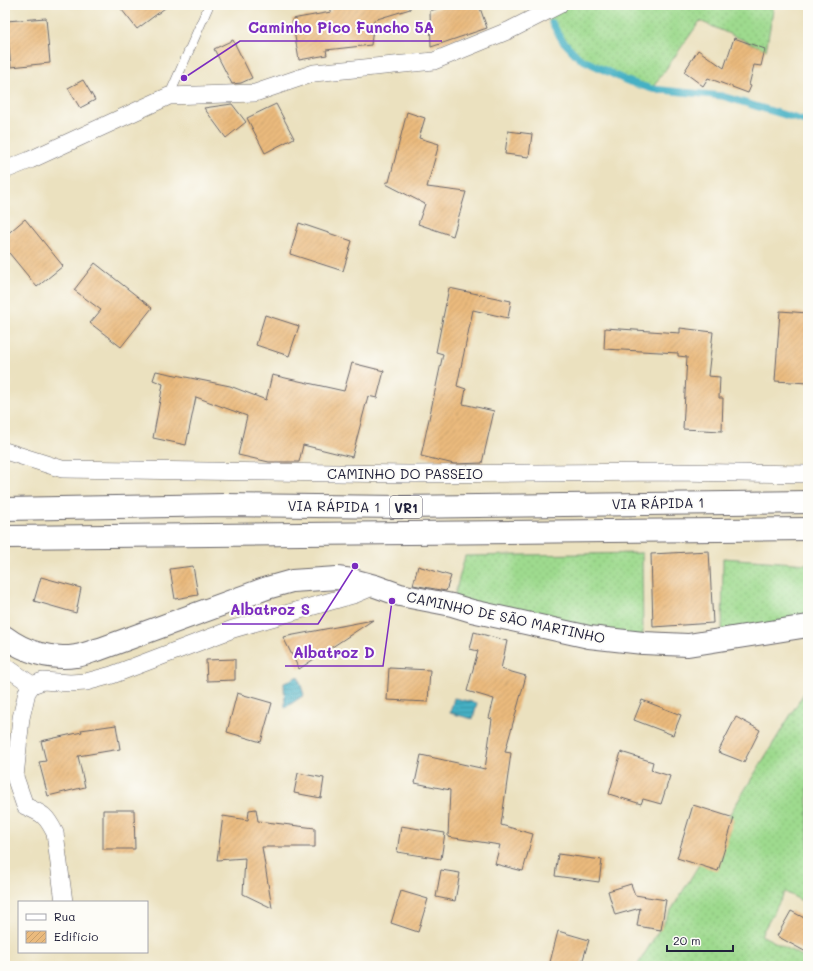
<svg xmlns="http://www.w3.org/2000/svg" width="813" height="971" font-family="Mali,sans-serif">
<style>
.grass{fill:url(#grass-dots);stroke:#607e64}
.water{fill:url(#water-rules);stroke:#346980}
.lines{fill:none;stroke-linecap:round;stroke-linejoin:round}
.stream{stroke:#45b0c4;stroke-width:7}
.building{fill:url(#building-hatch)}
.lane-casing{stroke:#686569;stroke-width:10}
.street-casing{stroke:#686569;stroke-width:18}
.secondary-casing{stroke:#686569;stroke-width:24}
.highway-casing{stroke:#686569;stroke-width:24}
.lane{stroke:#fff;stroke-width:9}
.street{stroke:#fff;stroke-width:17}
.secondary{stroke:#fff;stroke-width:22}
.highway{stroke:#fff;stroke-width:22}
.labels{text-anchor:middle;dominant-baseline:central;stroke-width:4;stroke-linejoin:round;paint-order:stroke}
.shield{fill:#fdfcf7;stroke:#646373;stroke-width:1}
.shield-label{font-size:13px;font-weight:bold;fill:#22223b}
.street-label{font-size:14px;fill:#22223b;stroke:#fdfcf7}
.leader{fill:none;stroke:#7b2cbf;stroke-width:1.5}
.callout-dot{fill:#7b2cbf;stroke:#fdfcf7;stroke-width:1.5}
.callout-label{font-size:15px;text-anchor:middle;font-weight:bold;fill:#7b2cbf;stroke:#fdfcf7;stroke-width:4;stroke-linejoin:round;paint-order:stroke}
</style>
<defs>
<pattern id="grass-dots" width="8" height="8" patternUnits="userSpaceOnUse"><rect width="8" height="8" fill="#9eda8e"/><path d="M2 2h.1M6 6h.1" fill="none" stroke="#88bb7b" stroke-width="1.8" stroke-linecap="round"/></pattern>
<pattern id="water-rules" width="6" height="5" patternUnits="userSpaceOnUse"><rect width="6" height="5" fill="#45b0c4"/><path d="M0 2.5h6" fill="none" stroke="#398fa0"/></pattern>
<pattern id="building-hatch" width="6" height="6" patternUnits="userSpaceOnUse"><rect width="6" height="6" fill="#eaba7d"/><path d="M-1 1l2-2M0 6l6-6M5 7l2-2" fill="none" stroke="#c8a06d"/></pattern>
</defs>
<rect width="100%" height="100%" fill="#fdfcf7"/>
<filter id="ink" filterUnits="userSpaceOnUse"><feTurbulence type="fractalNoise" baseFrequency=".025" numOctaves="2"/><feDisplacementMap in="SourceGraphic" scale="8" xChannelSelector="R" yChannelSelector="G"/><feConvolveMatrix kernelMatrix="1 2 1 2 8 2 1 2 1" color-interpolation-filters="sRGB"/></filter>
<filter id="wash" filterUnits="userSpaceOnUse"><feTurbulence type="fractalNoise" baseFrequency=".012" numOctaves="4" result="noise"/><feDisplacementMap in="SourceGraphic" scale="16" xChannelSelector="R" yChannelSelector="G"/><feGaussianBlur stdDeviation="0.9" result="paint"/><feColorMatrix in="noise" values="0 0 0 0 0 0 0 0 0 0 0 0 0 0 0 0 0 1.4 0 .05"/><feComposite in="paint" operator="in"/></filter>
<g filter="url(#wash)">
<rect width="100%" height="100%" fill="#ebe1bf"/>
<g class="grass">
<path d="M559,5H774L766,50L700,21L651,90L626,83L577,60L561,42L545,13Z"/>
<path d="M642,553L643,643L452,605L465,556Z"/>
<path d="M723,558L808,564V626L722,640Z"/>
<path d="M808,669V904L785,892L761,935L808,959V966H637L804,693Z"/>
</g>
<g class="water">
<path d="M298,676L304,695L285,708L284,683Z"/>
<path d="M454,698L477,703L473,719L450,713Z"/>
</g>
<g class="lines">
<path class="stream" d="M552,23L562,40L579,58L627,81L652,89L722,96L808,122"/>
</g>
<g id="blocks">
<g class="building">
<path d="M118,5H169L137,29Z"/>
<path d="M331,5H410V9L374,20L371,45L326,50L327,55L299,60L292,19L331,12Z"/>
<path d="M447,5H479L487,28L431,47L430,11Z"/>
<path d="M46,18L50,63L11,67L6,21Z"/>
<path d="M734,38L765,49L761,66L754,65L749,85L751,86L748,93L708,78L703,86L684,72L698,50L724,68Z"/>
<path d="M233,40L252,78L241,83L232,84L214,49Z"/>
<path d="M83,80L95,100L80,108L68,88Z"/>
<path d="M232,104L246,122L226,138L204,108Z"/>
<path d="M276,104L294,138L265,153L247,118Z"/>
<path d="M407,112L425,118L419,138L439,144L427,187L466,192L453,236L418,224L425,204L386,184L387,182H389Z"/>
<path d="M508,131L532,134L529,157L505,154Z"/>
<path d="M25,219L63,266L37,287L5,248V236Z"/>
<path d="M299,223L352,241L343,271L290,254Z"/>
<path d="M95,263L152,308L121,347L90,323L101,310L74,290Z"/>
<path d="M449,288L511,301L508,318L473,310L457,386L466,389L463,404L494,411L482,463L454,464L421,456L443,354L436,352Z"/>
<path d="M780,311L808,313V383L775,381Z"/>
<path d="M265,315L299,326L289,356L256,345Z"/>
<path d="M605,328L680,333V328L713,332L708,376L720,377L719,398H723L722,431L683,429L687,357L678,356V353L604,349Z"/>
<path d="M352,363L384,371L377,398L368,396L352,457L303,445L299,462H269L238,455L247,416L196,397L186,445L153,438L163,384L153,380L156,371L230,386L266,400L272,375L344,391Z"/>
<path d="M709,551L713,623L653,627L651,554Z"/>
<path d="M193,566L198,595L175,599L170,569Z"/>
<path d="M418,566L451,576L446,591L413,585Z"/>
<path d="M41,577L81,588L76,613L34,601Z"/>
<path d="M373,620L299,669L283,637Z"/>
<path d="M474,632L507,641L501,669L526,676L505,752L511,753L501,825L533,834L523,871L495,864L500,845L448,837L450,790L415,783L421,755L485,769L492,719L489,718L494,699L467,691L478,651L470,649Z"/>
<path d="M235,659V680L207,681L206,660Z"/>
<path d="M389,668L430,670L428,702L387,700Z"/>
<path d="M237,693L272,703L261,742L227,732Z"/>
<path d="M642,700L681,715L673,735L634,720Z"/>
<path d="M736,717L760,730L744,762L718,752Z"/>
<path d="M116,725L120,749L78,756L85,787L48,796L39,762L46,761L41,741L82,732L81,730Z"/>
<path d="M621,752L653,762L651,770L670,776L661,804L643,799L641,804L609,794Z"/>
<path d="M298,773L324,778L321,798L294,793Z"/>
<path d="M693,805L734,818L718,871L677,858Z"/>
<path d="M256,809L258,821L315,828V847H262L272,908L243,894L245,858L217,860L223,816L248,820L249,810Z"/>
<path d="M103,810H134L135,849H103Z"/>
<path d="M401,826L445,833L441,859L397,852Z"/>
<path d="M558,854L602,860L599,882L555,876Z"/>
<path d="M441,870L460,873L455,901L436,897Z"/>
<path d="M631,884L635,895L666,900L661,930L637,926L640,908L615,915L608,891Z"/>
<path d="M401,891L428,899L418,932L391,923Z"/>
<path d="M791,911L808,920V953L777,936Z"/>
<path d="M558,931L589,940L581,966H549Z"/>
</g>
</g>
</g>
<g filter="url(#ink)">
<use href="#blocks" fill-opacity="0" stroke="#686569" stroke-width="1"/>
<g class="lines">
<defs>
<path id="lane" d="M169,96L209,5"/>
<g id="street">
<path d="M5,170L30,160L169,96L255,93L314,73L434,61L510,30L559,5"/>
<path d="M5,451L62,469L408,474L672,472L808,474"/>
<path d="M5,666L32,685"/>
<path d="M32,685L43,681L70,683L86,682L112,675L233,629L356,594L375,586"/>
<path d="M32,685L27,692L21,718L15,777L25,806C43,814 46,815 55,833L64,902"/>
</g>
<path id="secondary" d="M5,637C25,652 51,660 76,656C84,655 92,651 100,649L267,588L292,581L337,578L353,580L375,586L400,595L452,605L472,611L589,637L643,643L688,645L808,626"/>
<g id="highway">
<path d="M5,509L225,505L401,507L808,502"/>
<path d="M5,537L808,529"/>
</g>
</defs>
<use href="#lane" class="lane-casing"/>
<use href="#street" class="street-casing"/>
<use href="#secondary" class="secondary-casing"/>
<use href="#highway" class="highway-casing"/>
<use href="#lane" class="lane"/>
<use href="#street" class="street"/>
<use href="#secondary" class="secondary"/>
<use href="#highway" class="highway"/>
</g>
</g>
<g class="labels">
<rect class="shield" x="390" y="496" width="32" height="22" rx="3"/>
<g class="shield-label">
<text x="406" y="507">VR1</text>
</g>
<g class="street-label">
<text x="405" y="473">CAMINHO DO PASSEIO</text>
<text transform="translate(658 503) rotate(-1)">VIA RÁPIDA 1</text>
<text transform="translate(334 506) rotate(1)">VIA RÁPIDA 1</text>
<text transform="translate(506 617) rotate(12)">CAMINHO DE SÃO MARTINHO</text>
</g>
</g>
<path class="leader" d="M184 78L240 41H442M355 566L318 624H222M392 601L383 666H285"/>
<g class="callout-dot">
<circle cx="184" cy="78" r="4"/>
<circle cx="355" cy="566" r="4"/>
<circle cx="392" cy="601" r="4"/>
</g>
<g class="callout-label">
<text x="341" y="33">Caminho Pico Funcho 5A</text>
<text x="270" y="615">Albatroz S</text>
<text x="334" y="658">Albatroz D</text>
</g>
<rect width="813" height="971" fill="none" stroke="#fdfcf7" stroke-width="20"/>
<rect x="18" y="901" width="130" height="52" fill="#fdfcf7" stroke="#a5a5ac"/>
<rect x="26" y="914" width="20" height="6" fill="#ffffff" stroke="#a5a5ac"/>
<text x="54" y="921" font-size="12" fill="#22223b">Rua</text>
<rect x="26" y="931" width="20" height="12" fill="url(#building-hatch)" stroke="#a5a5ac"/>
<text x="54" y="941" font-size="12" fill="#22223b">Edifício</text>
<path d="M667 945v6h66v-6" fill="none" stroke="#22223b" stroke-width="2"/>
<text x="673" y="945" font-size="12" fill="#22223b" stroke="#fdfcf7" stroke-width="3" paint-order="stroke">20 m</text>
</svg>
